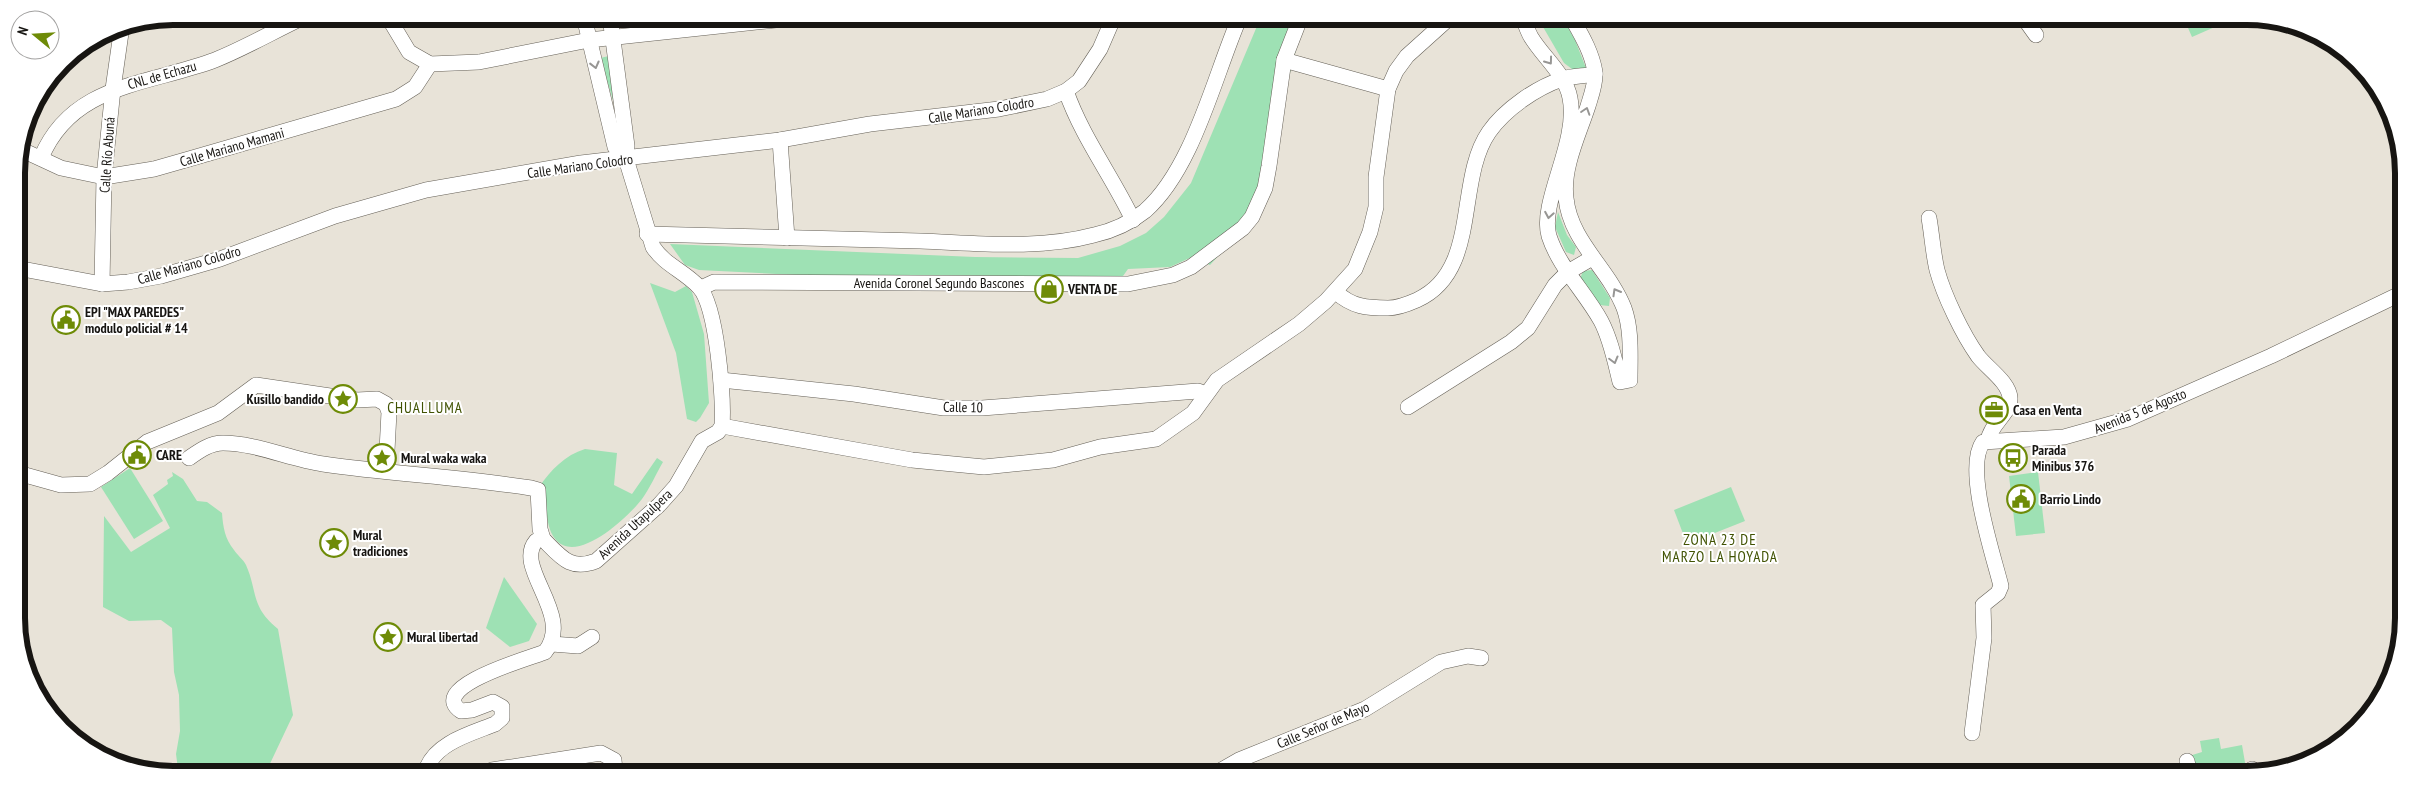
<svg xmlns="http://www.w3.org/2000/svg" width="2420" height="791" font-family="'PT Sans Narrow',sans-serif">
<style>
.green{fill:#9ee1b4}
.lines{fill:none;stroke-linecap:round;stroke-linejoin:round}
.minor-casing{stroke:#656057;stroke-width:16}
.minor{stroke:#fff;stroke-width:15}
.oneway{stroke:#979694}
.labels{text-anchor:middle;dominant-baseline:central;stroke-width:4;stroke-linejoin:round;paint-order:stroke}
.street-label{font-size:14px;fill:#171512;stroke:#fff}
.poi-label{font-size:14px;font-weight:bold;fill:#171512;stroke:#fff;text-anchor:start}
.neighbourhood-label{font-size:15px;letter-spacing:1px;fill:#415303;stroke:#fff}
.rim{fill:none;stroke:#171512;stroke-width:6}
</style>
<rect width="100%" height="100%" fill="#e8e3d8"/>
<g class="green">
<path d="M1260,19H1304L1252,219L1210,265L1192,257L1170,267L1128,269L1118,283L893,280L699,270L685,265L670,244L975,257L1078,258L1120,246L1146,233L1164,217L1191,183Z"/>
<path d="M1539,20H1564L1575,40L1586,68L1576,72L1564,63Z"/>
<path d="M2185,21H2215L2217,26L2192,37Z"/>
<path d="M609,56L616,110L600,58Z"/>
<path d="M1558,212L1567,235L1576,247L1574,255L1566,252L1555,227Z"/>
<path d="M1592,270L1610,298L1609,306L1599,305L1580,279L1583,271Z"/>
<path d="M650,283L675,292L686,286L692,292L704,334L709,403L700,418L696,422L687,419L676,353Z"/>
<path d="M585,449L617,453L614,485L632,494L657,458L663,462C656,474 650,488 642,499C629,516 578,565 556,540C543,525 550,504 539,487C551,470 565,455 585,449Z"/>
<path d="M130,468L163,521L134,539L101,487Z"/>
<path d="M172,472L183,479L197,501L207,502L222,513C223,527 225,539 234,550C237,555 243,559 246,565C258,592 250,606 278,629L293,715L267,770L178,769L176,754L180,731L179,695L174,672L172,628L161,620L129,621L103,607L104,516L131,552L170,528L153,495L168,484L167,480L173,476Z"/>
<path d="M2038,472L2045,533L2016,536L2009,476Z"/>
<path d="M1731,487L1745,521L1687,544L1674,510Z"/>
<path d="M504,577L537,624L529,641L510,647L486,628Z"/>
<path d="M2219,738L2221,749L2242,745L2247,774H2193L2189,756L2202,752L2200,741Z"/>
<path d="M2320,744L2325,753L2307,763L2271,771Z"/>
</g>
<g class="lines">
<defs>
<g id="minor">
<path d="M388,17L409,52L430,64L479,62L589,40L795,18"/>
<path d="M584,17L615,147L626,159"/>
<path d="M1523,20C1526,25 1528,32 1531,37C1543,57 1566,75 1570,98C1579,142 1539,202 1549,236C1559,267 1585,292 1601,321C1611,340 1615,362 1620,382L1630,380C1630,356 1632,330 1624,308C1609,269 1570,241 1566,198C1562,168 1579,134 1588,106C1591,96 1596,83 1595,72C1592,53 1582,36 1573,20"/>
<path d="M2026,21L2036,35"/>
<path d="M1284,60L1388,89"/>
<path d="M1066,91C1082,137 1112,176 1133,220"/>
<path d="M780,140L787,238"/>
<path d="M20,149L61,168L104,177L154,169L189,159L396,99L415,87L430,64"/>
<path d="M41,158C72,83 149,85 215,60C245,48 274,31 304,17"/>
<path d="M1929,218C1932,235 1933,253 1937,270C1944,296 1963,335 1978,356C1987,368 2009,382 2010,398C2011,413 1990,424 1988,441"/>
<path d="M647,234C738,236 829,239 920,241C977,243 1038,250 1094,235C1112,231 1130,223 1145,211C1193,169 1214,77 1239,19"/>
<path d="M17,268L102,284L128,282L161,276L220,259L335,216L426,190L581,163L780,140L870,124L999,109L1047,99L1066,91L1079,81L1100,49L1113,19"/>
<path d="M102,284L104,177L113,89L122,26"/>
<path d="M701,288L714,282L1128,284L1173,275L1191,267L1243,228L1252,217L1265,188L1269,166L1284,60L1300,19"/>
<path d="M1336,292C1352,307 1367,308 1388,308C1398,308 1408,304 1417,300C1481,271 1455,181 1489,132C1505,109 1536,88 1562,79C1572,76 1585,76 1595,74"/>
<path d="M721,380L854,394L944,408H982L1198,391L1206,394"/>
<path d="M1408,407L1511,342L1528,328L1555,285L1568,272L1592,258"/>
<path d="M722,426L912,460L984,467L1053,460L1100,447L1156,439L1193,413L1217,380L1299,324L1326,301L1355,269L1370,232L1376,207V177L1388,89L1396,71L1407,56L1447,20"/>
<path d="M189,458C199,451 210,443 223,443C255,443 290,459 323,464C392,474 461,477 531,488L538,490L540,529L543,539"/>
<path d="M18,473L61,485L90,484L108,473L147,442L218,413L256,385L357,400L377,399L386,404L389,412L386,470"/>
<path d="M552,644L578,646L592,637"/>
<path d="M1972,733L1984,638L1983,605L1998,593L2001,586C1993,554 1964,468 1983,442L2064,437L2128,419L2271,356L2400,294"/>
<path d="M2187,761L2190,774"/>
<path d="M2252,769L2253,774"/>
<path d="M426,770C435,743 470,734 495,724L502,718V707L493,702L472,710L461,711C425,687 533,657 545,652C575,615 513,568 536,541L543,539C561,557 570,571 596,561L659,505L676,486L702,441L718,432L722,426C724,399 717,306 699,287C684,271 665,265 653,247L626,159L627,146L610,17"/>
<path d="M492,770L601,753L614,760L615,770"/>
<path d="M1218,772L1239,760L1365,709L1441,662L1468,656L1481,658"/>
</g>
</defs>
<use href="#minor" class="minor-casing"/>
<use href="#minor" class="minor"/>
</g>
<defs><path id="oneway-chevron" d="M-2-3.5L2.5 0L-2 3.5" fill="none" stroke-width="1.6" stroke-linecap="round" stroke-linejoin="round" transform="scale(1.25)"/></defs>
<g class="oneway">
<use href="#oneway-chevron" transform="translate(1549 61) rotate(54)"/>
<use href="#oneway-chevron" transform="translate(595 65) rotate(76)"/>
<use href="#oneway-chevron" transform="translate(1586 111) rotate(-72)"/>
<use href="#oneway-chevron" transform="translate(1549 215) rotate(100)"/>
<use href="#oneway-chevron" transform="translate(1616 292) rotate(-120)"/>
<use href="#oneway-chevron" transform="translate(1614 360) rotate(75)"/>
</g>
<defs>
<symbol id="shop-ring" viewBox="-11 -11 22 22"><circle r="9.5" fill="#fff" stroke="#6e8b07" stroke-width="1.5"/><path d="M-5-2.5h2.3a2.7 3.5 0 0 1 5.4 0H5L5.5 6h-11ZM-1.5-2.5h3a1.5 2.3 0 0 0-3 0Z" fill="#6e8b07"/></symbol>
<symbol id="civic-ring" viewBox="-11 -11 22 22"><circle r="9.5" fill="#fff" stroke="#6e8b07" stroke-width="1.5"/><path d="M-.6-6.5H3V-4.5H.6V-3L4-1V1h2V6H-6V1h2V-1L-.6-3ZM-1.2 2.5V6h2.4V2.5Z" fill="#6e8b07"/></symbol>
<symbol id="sight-ring" viewBox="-11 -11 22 22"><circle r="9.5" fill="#fff" stroke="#6e8b07" stroke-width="1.5"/><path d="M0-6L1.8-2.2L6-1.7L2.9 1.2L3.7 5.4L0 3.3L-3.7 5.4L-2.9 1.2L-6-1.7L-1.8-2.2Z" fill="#6e8b07"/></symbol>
<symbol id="office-ring" viewBox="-11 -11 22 22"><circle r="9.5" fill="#fff" stroke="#6e8b07" stroke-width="1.5"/><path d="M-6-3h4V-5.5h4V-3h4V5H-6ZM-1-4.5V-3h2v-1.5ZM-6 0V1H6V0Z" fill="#6e8b07"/></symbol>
<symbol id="bus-ring" viewBox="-11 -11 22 22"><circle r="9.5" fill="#fff" stroke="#6e8b07" stroke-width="1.5"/><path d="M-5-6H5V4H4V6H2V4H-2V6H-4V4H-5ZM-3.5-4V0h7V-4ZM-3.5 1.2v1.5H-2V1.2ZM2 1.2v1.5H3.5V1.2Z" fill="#6e8b07"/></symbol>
</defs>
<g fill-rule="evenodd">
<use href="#shop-ring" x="1033" y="273" width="32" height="32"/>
<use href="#civic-ring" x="50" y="304" width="32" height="32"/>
<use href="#sight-ring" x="327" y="383" width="32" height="32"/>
<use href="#office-ring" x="1978" y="394" width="32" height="32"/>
<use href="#civic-ring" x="121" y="439" width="32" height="32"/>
<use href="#sight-ring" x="366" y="442" width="32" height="32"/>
<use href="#bus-ring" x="1997" y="442" width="32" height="32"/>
<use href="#civic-ring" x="2005" y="483" width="32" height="32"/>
<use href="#sight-ring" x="318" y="527" width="32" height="32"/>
<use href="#sight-ring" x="372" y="621" width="32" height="32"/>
</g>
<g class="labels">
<g class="street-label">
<text transform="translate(162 75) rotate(-16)">CNL de Echazu</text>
<text transform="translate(981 110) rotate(-9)">Calle Mariano Colodro</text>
<text transform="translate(232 147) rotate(-16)">Calle Mariano Mamani</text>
<text transform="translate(107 155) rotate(-86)">Calle Río Abuná</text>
<text transform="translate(580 166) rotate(-8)">Calle Mariano Colodro</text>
<text transform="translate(189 265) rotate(-16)">Calle Mariano Colodro</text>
<text x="939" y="283">Avenida Coronel Segundo Bascones</text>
<text transform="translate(963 407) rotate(1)">Calle 10</text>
<text transform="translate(2140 411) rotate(-22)">Avenida 5 de Agosto</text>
<text transform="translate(635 524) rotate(-43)">Avenida Utapulpera</text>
<text transform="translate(1323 725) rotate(-23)">Calle Señor de Mayo</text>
</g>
<g class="poi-label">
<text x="1068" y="289">VENTA DE</text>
<text x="85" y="312">EPI "MAX PAREDES"<tspan x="85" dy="16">modulo policial # 14</tspan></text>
<text x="324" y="399" text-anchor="end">Kusillo bandido</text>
<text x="2013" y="410">Casa en Venta</text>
<text x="2032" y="450">Parada<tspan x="2032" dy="16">Minibus 376</tspan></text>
<text x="156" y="455">CARE</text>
<text x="401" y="458">Mural waka waka</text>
<text x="2040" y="499">Barrio Lindo</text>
<text x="353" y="535">Mural<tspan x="353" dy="16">tradiciones</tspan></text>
<text x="407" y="637">Mural libertad</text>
</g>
<g class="neighbourhood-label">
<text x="425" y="407">CHUALLUMA</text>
<text x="1720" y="539">ZONA 23 DE<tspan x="1720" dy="17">MARZO LA HOYADA</tspan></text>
</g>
</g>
<path d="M0 0H2420V791H0ZM173 25H2247A148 148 0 0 1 2395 173V618A148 148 0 0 1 2247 766H173A148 148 0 0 1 25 618V173A148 148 0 0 1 173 25Z" fill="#fff" fill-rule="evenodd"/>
<path class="rim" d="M173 25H2247A148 148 0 0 1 2395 173V618A148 148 0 0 1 2247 766H173A148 148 0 0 1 25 618V173A148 148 0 0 1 173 25Z"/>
<g transform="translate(35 35) rotate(288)"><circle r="24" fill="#ffffff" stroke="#a2a1a0"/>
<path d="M0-4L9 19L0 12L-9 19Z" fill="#6e8b07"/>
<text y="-8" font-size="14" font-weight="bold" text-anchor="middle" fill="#171512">N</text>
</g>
</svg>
